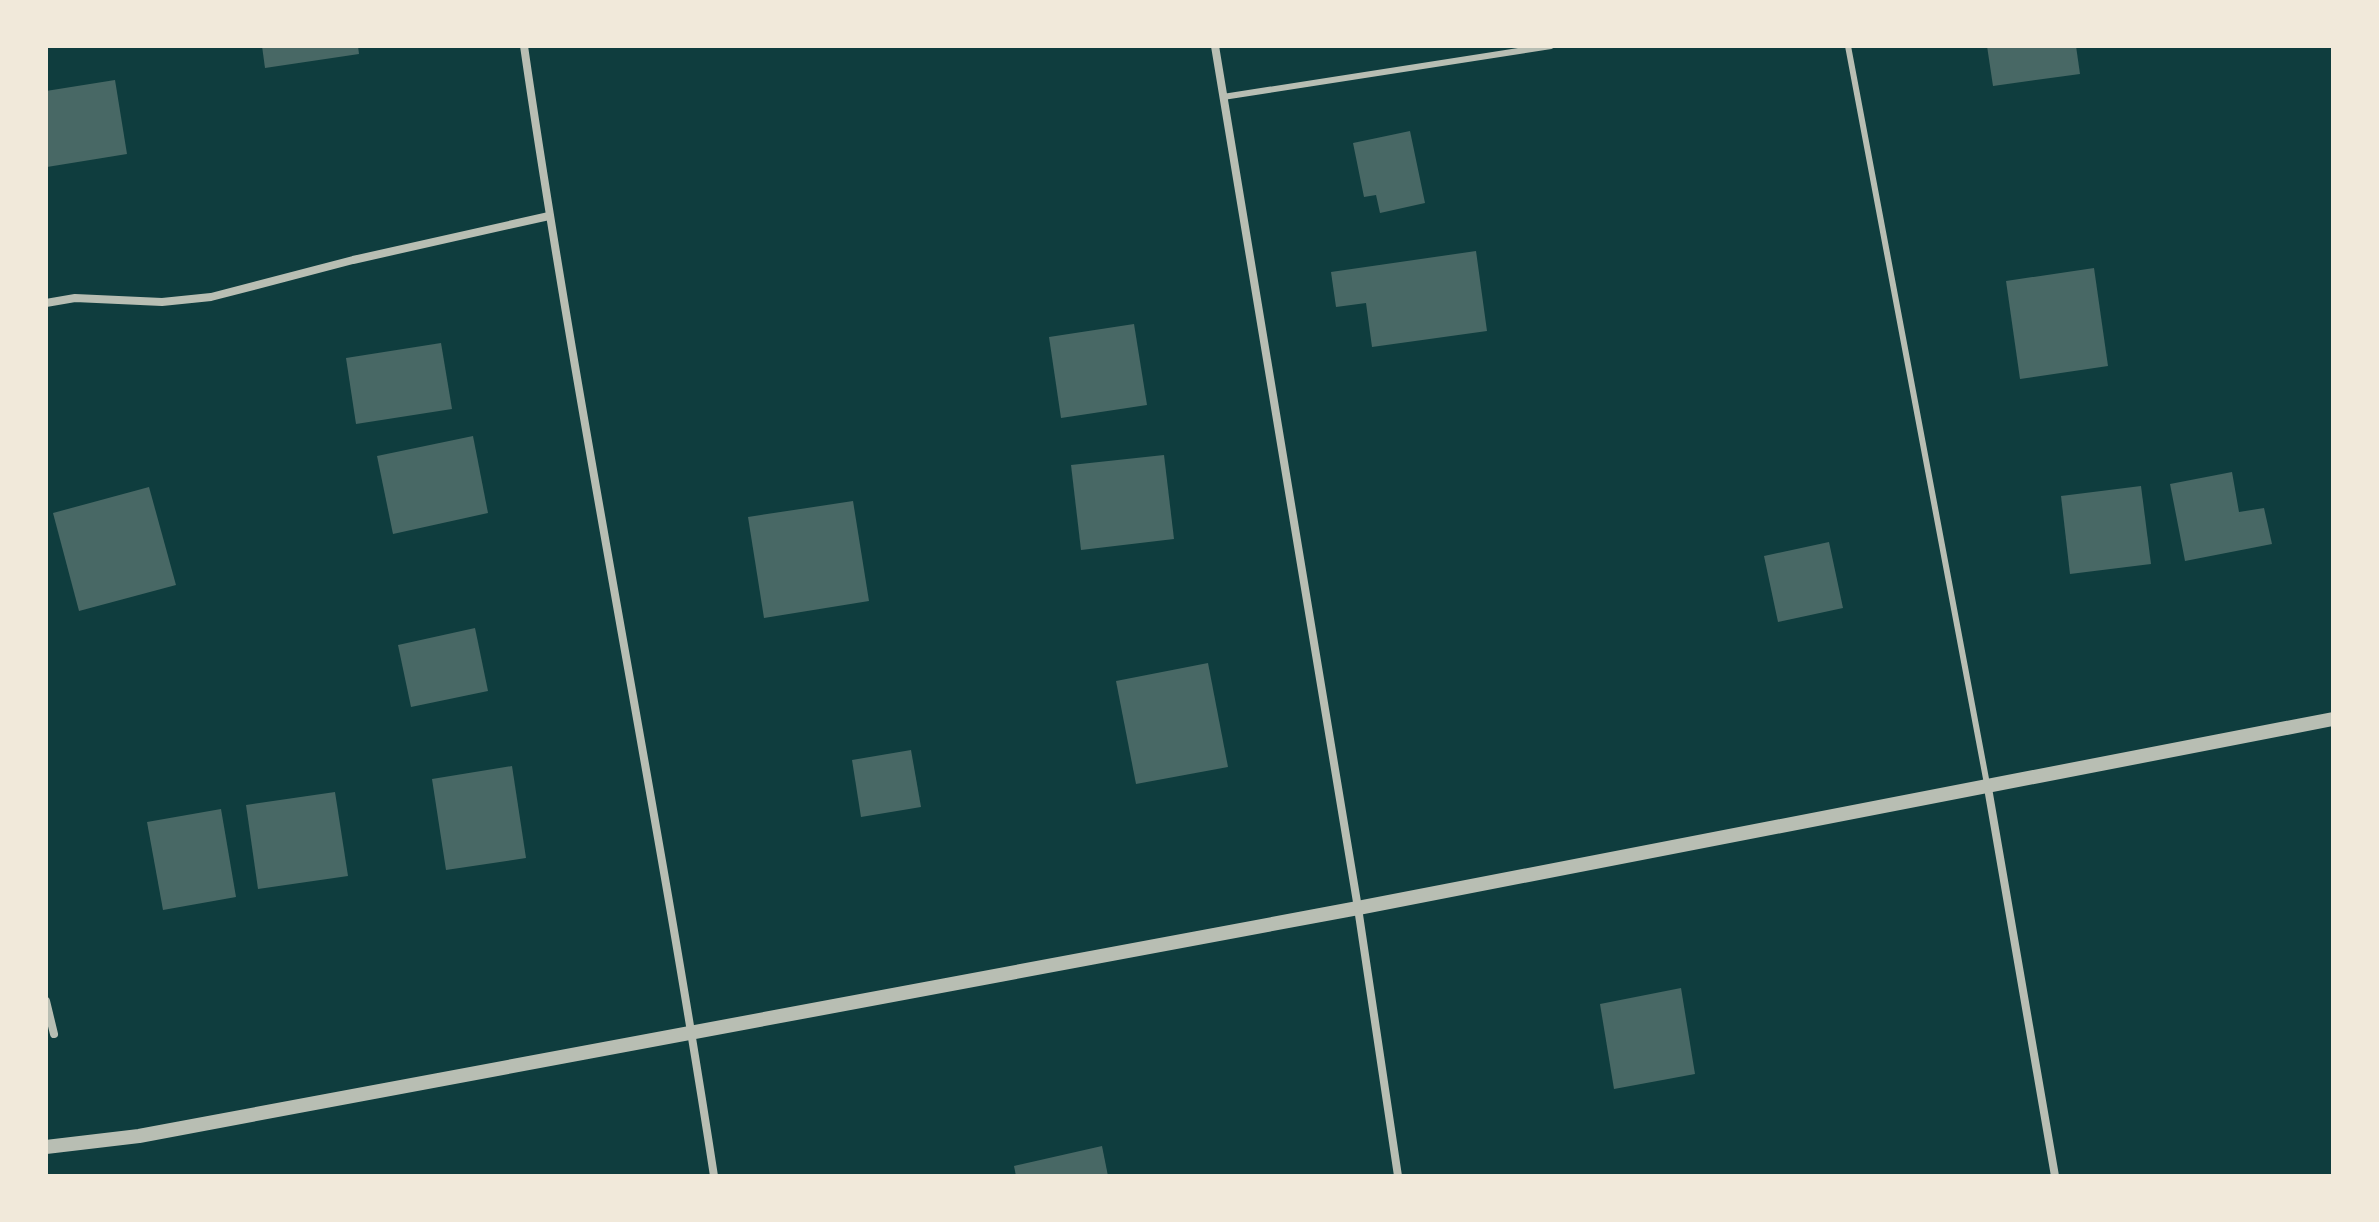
<svg xmlns="http://www.w3.org/2000/svg" width="2379" height="1222" font-family="Montserrat,sans-serif">
<style>
.building{fill:#486865}
.lines{fill:none;stroke-linecap:round;stroke-linejoin:round}
.service{stroke:#b8beb3;stroke-width:6}
.minor{stroke:#b8beb3;stroke-width:8}
.tertiary{stroke:#b8beb3;stroke-width:14}
</style>
<rect width="100%" height="100%" fill="#0f3d3e"/>
<g class="building">
<path d="M262,46H358L359,54L265,68Z"/>
<path d="M1987,46H2076L2080,74L1993,86Z"/>
<path d="M115,80L127,154L47,167L46,91Z"/>
<path d="M1410,131L1425,203L1380,213L1376,195L1364,197L1353,143Z"/>
<path d="M1476,251L1487,331L1372,347L1366,303L1336,307L1331,272Z"/>
<path d="M2094,268L2108,366L2020,379L2006,281Z"/>
<path d="M1134,324L1147,405L1061,418L1049,337Z"/>
<path d="M441,343L452,409L356,424L346,358Z"/>
<path d="M473,436L488,513L393,534L377,456Z"/>
<path d="M1164,455L1174,539L1081,550L1071,465Z"/>
<path d="M2232,472L2239,512L2264,508L2272,544L2185,561L2170,484Z"/>
<path d="M2141,486L2151,564L2070,574L2061,496Z"/>
<path d="M149,487L176,585L79,611L53,513Z"/>
<path d="M853,501L869,601L764,618L748,517Z"/>
<path d="M1829,542L1843,608L1778,622L1764,556Z"/>
<path d="M475,628L488,691L411,707L398,645Z"/>
<path d="M1208,663L1228,767L1136,784L1116,681Z"/>
<path d="M911,750L921,807L861,817L852,760Z"/>
<path d="M512,766L526,858L446,870L432,779Z"/>
<path d="M335,792L348,876L258,889L246,805Z"/>
<path d="M221,809L236,897L163,910L147,822Z"/>
<path d="M1681,988L1695,1074L1614,1089L1600,1004Z"/>
<path d="M1102,1146L1108,1176H1016L1014,1166Z"/>
</g>
<g class="lines">
<g class="service">
<path d="M1848,46L1987,784"/>
<path d="M1223,97L1551,46"/>
</g>
<g class="minor">
<path d="M524,46C579,424 656,798 714,1176"/>
<path d="M1215,46L1358,908L1398,1176"/>
<path d="M46,303L75,298L162,302L211,297L353,260L549,216"/>
<path d="M1988,788L2055,1176"/>
<path d="M46,1001L54,1034"/>
</g>
<path class="tertiary" d="M46,1147L139,1136L1358,908L2333,719"/>
</g>
<rect width="2379" height="1222" fill="none" stroke="#f1e9da" stroke-width="96"/>
</svg>
